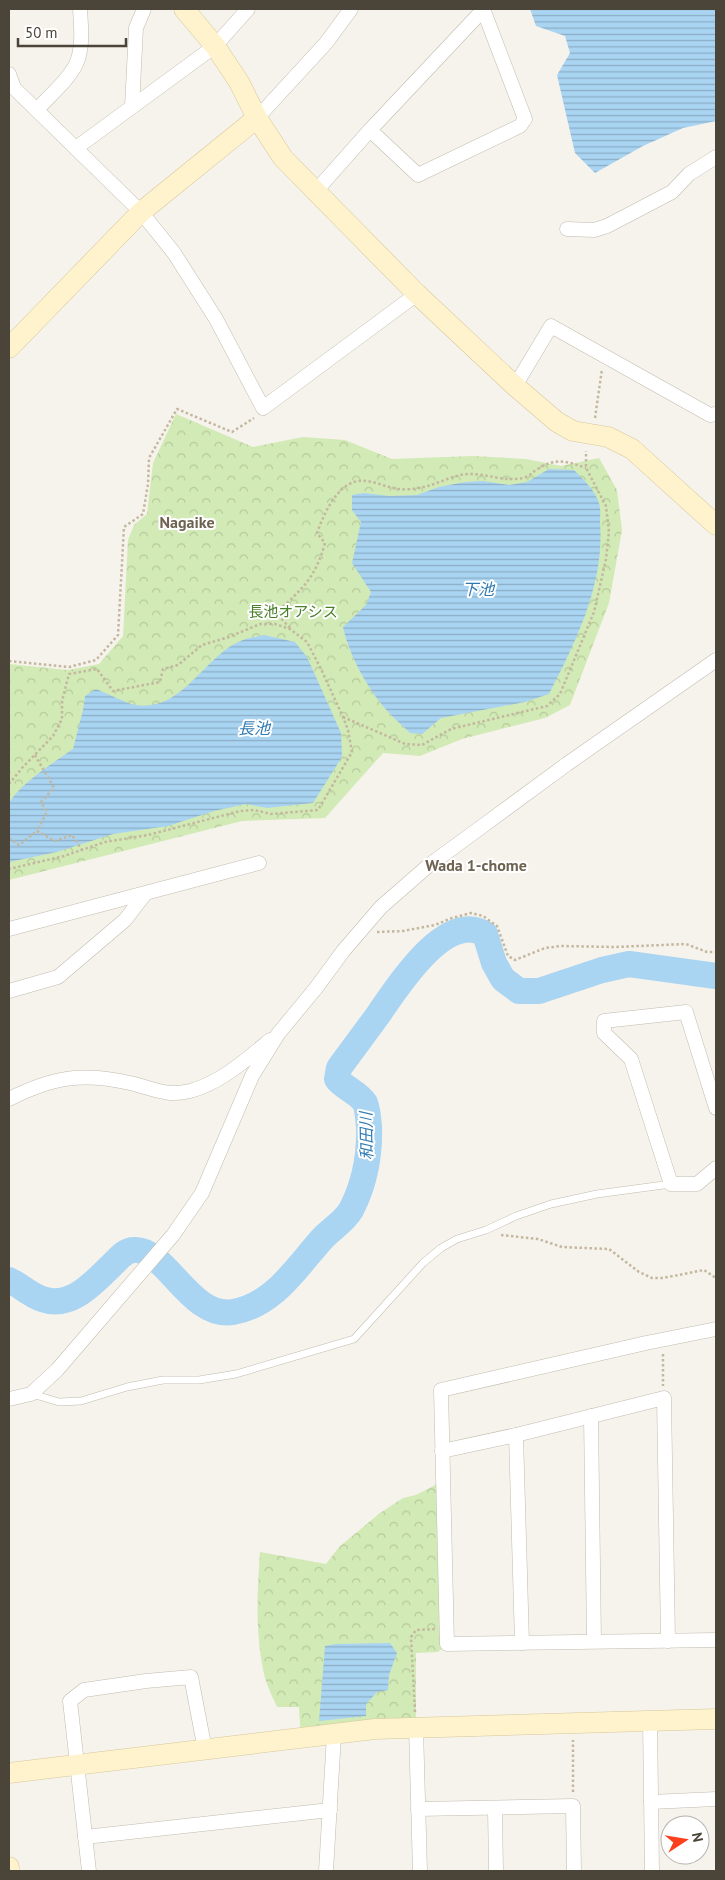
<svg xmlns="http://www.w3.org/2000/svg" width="725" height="1880" font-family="'PT Sans','Noto Sans JP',sans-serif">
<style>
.park{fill:url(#park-crowns)}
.water{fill:url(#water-rules)}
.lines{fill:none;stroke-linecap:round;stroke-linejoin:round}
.river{stroke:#a9d4f2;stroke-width:26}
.lane-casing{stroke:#c2bbae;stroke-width:8}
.street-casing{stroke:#c2bbae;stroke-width:15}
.secondary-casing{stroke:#d6c79b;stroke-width:21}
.path{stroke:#c4b79f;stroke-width:2.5;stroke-dasharray:2.5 2.5;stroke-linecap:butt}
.lane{stroke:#fff;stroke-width:7}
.street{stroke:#fff;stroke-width:14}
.secondary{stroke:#fff3cd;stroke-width:20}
.labels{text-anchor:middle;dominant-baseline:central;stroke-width:4;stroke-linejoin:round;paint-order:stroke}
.park-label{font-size:15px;fill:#4a7f2a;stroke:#fff}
.neighbourhood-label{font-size:16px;font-weight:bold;fill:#6e6250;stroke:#fff}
.water-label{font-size:16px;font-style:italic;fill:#2e7ab2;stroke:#fff}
</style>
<defs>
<pattern id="park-crowns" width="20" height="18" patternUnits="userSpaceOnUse" patternTransform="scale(1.25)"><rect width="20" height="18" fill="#d2eab5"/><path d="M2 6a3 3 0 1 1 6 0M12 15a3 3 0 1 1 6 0" fill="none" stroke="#b6ca9c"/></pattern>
<pattern id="water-rules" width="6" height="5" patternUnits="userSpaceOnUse" patternTransform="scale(1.25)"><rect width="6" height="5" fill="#a9d4f2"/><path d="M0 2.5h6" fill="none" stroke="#8caec5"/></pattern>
</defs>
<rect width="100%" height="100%" fill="#f6f3ec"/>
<g class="park">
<path d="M176,414L253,447L303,437L345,440L392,459L473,456L526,459L561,466L599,458L617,490L622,530L609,603L570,705L545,718L462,739L420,756L383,753L325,818L242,821L9,880V664L68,670L99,664L123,636L128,540L134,525L147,514L153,463Z"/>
<path d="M443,1481L447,1644L438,1652L416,1653V1728L301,1739L299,1707H277C273,1698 268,1688 265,1678C255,1637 257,1594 260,1552L326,1564L339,1547L380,1513L403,1498L416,1495Z"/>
</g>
<g class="water">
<path d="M530,9H716V121L683,128L643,146L595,173L575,153L557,75L570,53L565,36L536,26Z"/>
<path d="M549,469L574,470C583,479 595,490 599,503C601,509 600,517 600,523C605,582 576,642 549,694L525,702L441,718L422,734L410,733C401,724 391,716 383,706C365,684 349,654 343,627L366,605L371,592L352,563L361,522L352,510V495L364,493L389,496L417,495L439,487L465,482L483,481L509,485L527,482Z"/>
<path d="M264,635L295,642L307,657L341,733L342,757L313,803L267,808L246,804L214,811L168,826L113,834L57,852L9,862V803C22,782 52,764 73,749L83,710L85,696L96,689C106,693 128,704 136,705C181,712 203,659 238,642C246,638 256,637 264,635Z"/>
<path d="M390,1643L397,1653L389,1675L388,1690L377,1692L366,1704V1716L319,1721L325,1646L336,1644Z"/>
</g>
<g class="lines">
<path class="river" d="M9,1280C20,1285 30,1295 42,1299C72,1310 96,1280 115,1262C120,1257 126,1250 134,1250C166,1248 190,1319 233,1312C274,1305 296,1268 322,1239C331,1229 344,1222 351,1210C365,1183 370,1156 369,1126C368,1119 368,1110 365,1103C359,1093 344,1088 337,1079L339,1068C352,1050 365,1033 378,1015C396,989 445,910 485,934L494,963L503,979L519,991H539L602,970L629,964L716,976"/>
<defs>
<path id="lane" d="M32,1394L59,1402L81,1401L127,1387L163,1380H199L236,1374L354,1339L423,1263L441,1248L457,1239L486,1230L516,1216L551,1204L597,1194L671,1184"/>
<g id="street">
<path d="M9,74L14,88L141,212L174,253L216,319L263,408L417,294"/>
<path d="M132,107L136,28L144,9"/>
<path d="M37,110C49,96 73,76 78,59C83,43 81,25 80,9"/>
<path d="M257,118L326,43L351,9"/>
<path d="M370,130L418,175L520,126L525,119L483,9"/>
<path d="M76,148L215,46L248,9"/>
<path d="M315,192L370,130L483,10"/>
<path d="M567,229L594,230L607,226L672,192L689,174L716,157"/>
<path d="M515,386L551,326L710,415L716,414"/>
<path d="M9,929L259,863"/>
<path d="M9,991L58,977L125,920L145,894"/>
<path d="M9,1099C53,1077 82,1072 130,1083C152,1088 166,1097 190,1091C220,1083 246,1060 270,1040"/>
<path d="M716,1108L686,1012L604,1021V1033L631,1059L671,1184H697L716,1168"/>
<path d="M716,1329L646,1343L441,1390L447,1644L716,1640"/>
<path d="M9,1399L31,1394L57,1370L173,1235L202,1193L252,1076L278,1034L316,988L344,950L381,907L428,866L484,825L567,764L716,660"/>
<path d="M591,1416L594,1641"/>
<path d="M516,1435L522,1643"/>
<path d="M442,1451L516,1435L664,1398L668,1641"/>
<path d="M650,1720L652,1871"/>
<path d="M416,1728L420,1871"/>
<path d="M651,1802L716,1799"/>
<path d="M418,1809L573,1806L574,1871"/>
<path d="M495,1809L496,1871"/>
<path d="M85,1837L330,1810"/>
<path d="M89,1871L70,1701L84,1690L146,1681L191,1677L205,1750"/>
<path d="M326,1871L334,1735"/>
</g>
<g id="secondary">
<path d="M184,9L215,46L239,82L257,118L283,158L417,294L515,386L557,422L573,431L608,437L632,449L716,525"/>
<path d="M9,348L141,212L257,118"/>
<path d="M9,1773L375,1729L716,1719"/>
<path d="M9,1867V1871"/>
</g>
</defs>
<use href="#lane" class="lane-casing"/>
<use href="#street" class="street-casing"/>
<use href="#secondary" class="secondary-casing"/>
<g class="path">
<path d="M595,418L602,369"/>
<path d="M290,628L276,613C302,589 315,579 325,543L317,533C323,516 335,488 354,482C369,477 385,488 399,489C405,490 413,489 418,488C436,486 452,474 470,474C488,474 505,482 523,478C528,477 532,473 536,470C556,457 566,461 586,468"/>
<path d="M9,661L69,667L96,660L118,635L124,527L143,514L148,484L149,458L177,409L232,432L254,418"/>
<path d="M343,717L405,744L422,745L451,729L547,706L560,694L594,612L606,559L609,532L606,506L586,468V451"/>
<path d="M35,755L54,788L41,802L47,812L37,831"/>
<path d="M9,784L22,768L53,736L62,719V701L69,674L97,669L113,691L160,682L163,669L178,665L202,645L229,637L260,624H275L290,629L307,642L321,669L343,717L348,730L352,752L318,810L271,814L254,810L240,811L148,835L105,842L64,856L9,869"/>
<path d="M9,838L19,845L37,831L55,841L72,835L82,850"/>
<path d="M377,932L403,931L435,925L452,918L471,913L483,916L497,926L508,956L515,960L545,948L561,946L615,947L686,944L707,952H716"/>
<path d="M501,1235L538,1239L562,1247L609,1249L639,1272L652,1278H663L704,1270L716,1278"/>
<path d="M663,1354V1386"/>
<path d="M415,1712L411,1637L416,1630L435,1629"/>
<path d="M573,1792V1740"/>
</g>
<use href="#lane" class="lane"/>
<use href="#street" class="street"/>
<use href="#secondary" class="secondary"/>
</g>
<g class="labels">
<g class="park-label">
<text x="293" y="611">長池オアシス</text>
</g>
<g class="neighbourhood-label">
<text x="187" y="522">Nagaike</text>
<text x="476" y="865">Wada 1-chome</text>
</g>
<g class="water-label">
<text x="478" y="589">下池</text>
<text x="254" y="728">長池</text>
<text transform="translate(366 1136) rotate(-91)">和田川</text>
</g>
</g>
<rect width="725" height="1880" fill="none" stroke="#4b4439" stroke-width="20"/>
<g transform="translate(685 1840) rotate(78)"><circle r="24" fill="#ffffff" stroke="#b7b4b0"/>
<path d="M0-4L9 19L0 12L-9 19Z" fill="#fc3f1d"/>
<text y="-8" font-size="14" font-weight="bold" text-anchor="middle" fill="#4b4439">N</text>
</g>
<path d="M18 38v8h108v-8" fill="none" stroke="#4b4439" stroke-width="2.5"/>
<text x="25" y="38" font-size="15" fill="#4b4439" stroke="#ffffff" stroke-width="4" paint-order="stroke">50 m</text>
</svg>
